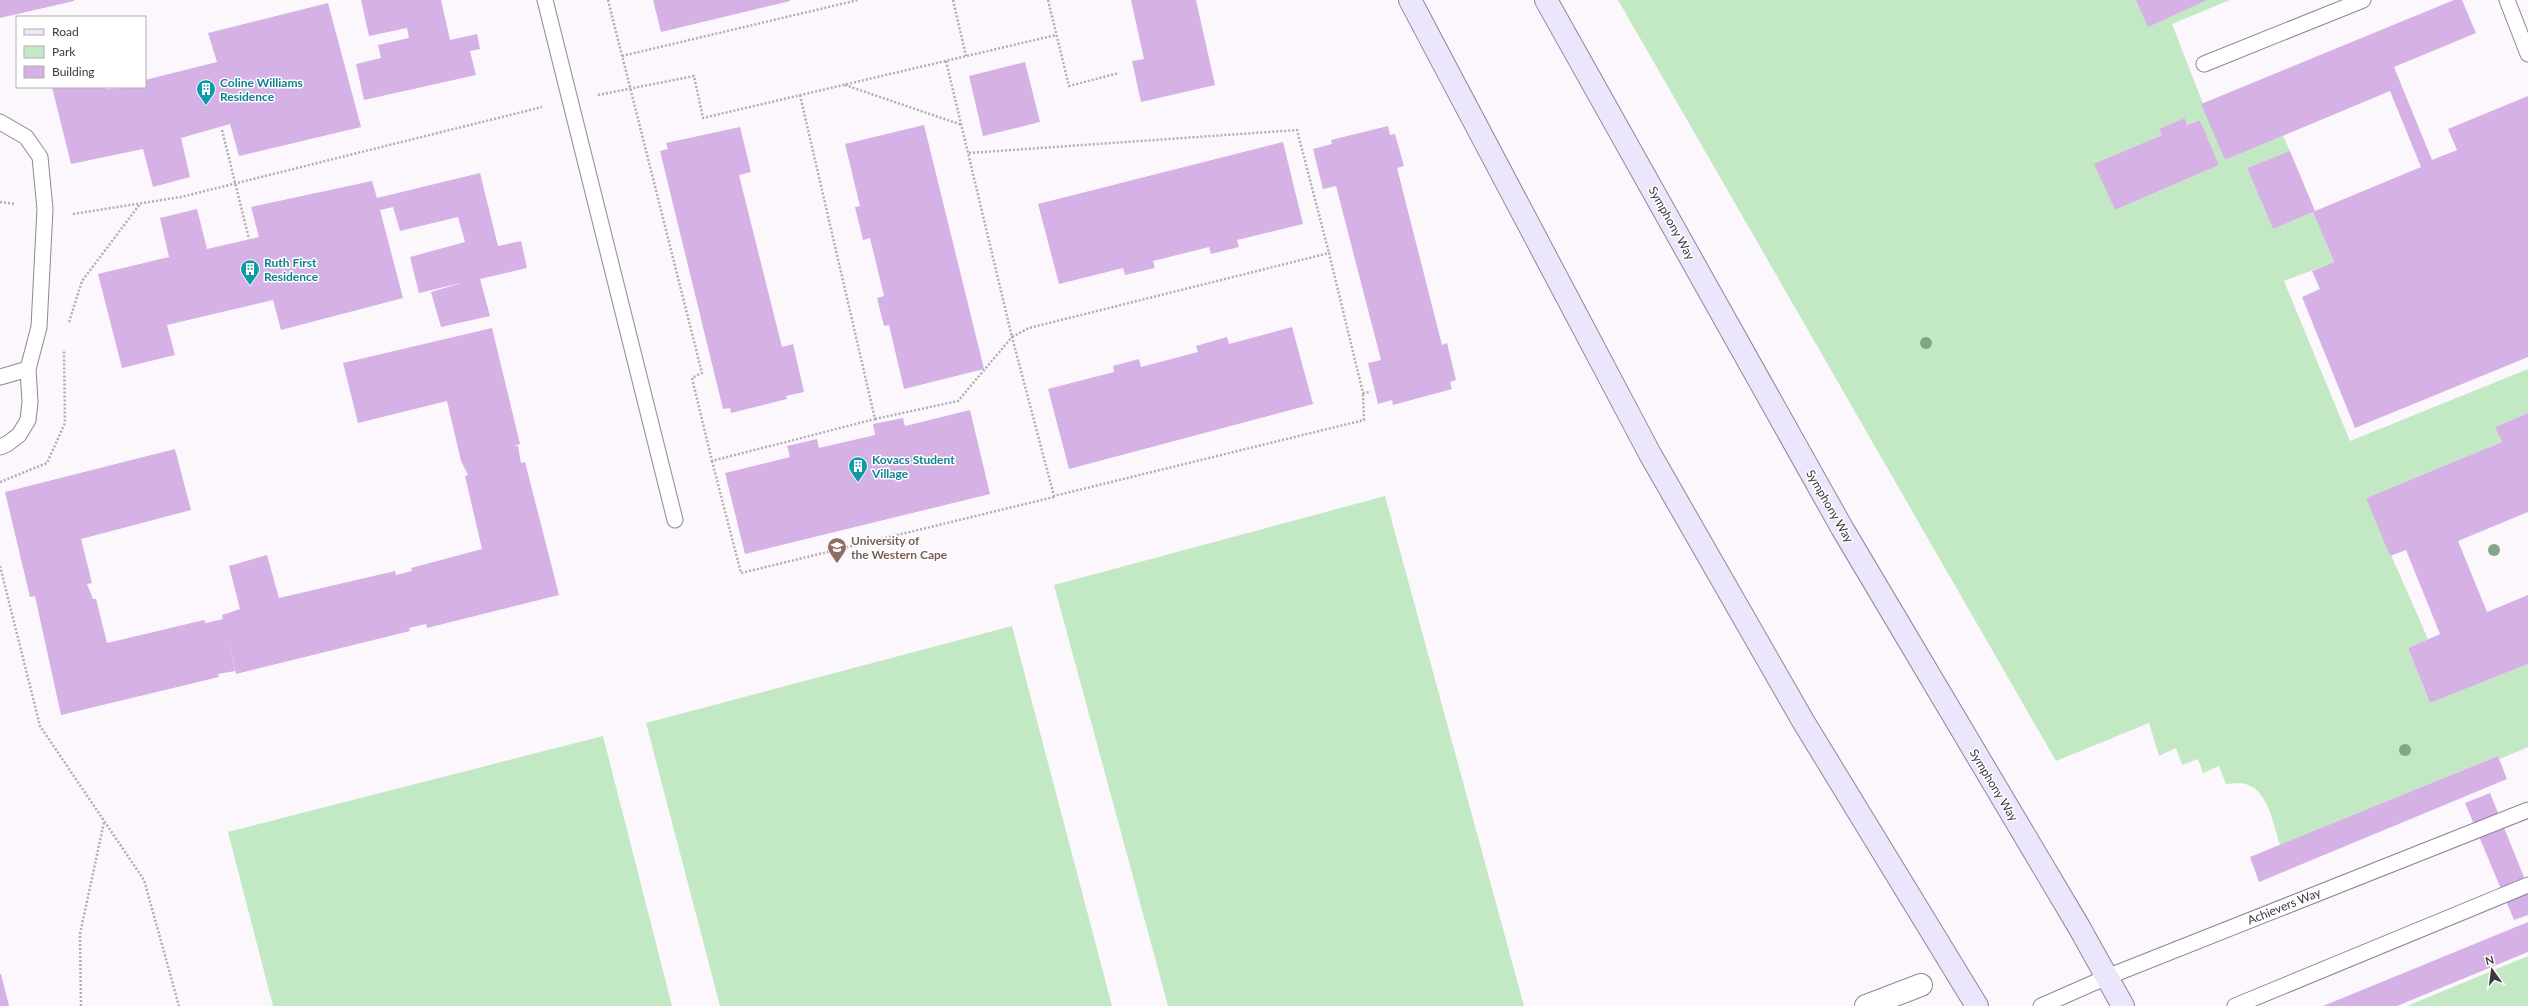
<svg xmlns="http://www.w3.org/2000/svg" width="2528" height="1006" font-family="Lato,sans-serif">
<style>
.green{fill:#c3e9c4;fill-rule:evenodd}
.building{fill:#d6b1e5}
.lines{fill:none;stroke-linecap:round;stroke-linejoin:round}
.service-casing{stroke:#928498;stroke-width:17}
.pedestrian-casing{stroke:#928498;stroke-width:24}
.secondary-casing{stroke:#928498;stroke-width:24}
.path{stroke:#b2adb3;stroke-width:2.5;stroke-dasharray:2 2;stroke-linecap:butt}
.service{stroke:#fff;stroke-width:15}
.pedestrian{stroke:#fff;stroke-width:22}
.secondary{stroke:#ebe6fb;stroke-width:22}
.tree{fill:#83a688}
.labels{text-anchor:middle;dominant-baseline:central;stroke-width:3;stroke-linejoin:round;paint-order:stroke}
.culture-label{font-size:12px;font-weight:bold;fill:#0d838f;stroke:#fff;text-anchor:start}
.street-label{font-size:12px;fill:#3c363e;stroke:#fff}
.education-label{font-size:12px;font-weight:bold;fill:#785e54;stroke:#fff;text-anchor:start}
</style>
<rect width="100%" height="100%" fill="#fbf7fc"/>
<g class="green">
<path d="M1618,0H2230L2172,24L2225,160L2283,136L2290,151L2247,168L2273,229L2313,212L2334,262L2284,281L2350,441L2528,369V413L2495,427L2502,442L2366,498L2428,639L2408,648L2430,703L2528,664V747L2500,759L2498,756L2280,845C2274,827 2268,791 2248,785C2241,782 2232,784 2226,784L2219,766L2203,773L2198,759L2182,765L2176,748L2159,756L2149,723L2056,761ZM2185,118L2187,125L2200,120L2219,165L2115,210L2095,164L2162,135L2160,129Z"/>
<path d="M1385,496L1524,1006H1168L1054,585Z"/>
<path d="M1012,626L1112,1006H720L646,723Z"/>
<path d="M603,736L672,1006H273L228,832Z"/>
<path d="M2528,956V1006H2407Z"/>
</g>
<g class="building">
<path d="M0,0H74V1L0,18Z"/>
<path d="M361,0H441L450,40L477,34L480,49L470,51L476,75L364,100L356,64L381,58L378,45L409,38L407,28L369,36Z"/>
<path d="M653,0H790V1L661,32Z"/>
<path d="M1131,0H1196L1215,85L1141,102L1132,61L1144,59Z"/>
<path d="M2136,0H2207L2148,27Z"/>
<path d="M2454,0H2462L2476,33L2394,67L2432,160L2457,150L2448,129L2528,96V357L2355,428L2302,297L2320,289L2312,271L2334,262L2313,212L2273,229L2247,168L2290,151L2315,211L2421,167L2390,91L2225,160L2201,104Z"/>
<path d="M328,3L361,127L239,156L230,124L181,138L190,177L153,187L143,149L71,164L52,87H105L106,89L145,87V80L217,62L208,33Z"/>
<path d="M1025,62L1040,122L983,136L969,76Z"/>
<path d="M2185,118L2187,125L2200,120L2219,165L2115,210L2094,164L2162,135L2159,129Z"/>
<path d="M924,125L984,369L904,389L889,325L884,326L877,298L884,296L870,238L863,240L855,207L860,206L845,144Z"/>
<path d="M1388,126L1390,135L1395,134L1404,166L1397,168L1442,345L1447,343L1456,380L1450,382L1452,389L1393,405L1392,400L1378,404L1368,363L1381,360L1336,186L1323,189L1313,149L1332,144L1331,140Z"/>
<path d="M740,127L751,172L739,175L782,347L793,344L804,392L786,396L787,399L731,413L730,408L723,409L660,151L668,149L666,143Z"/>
<path d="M1283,142L1303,224L1237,240L1239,247L1211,254L1209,247L1153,261L1155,268L1125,275L1123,268L1059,284L1038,204Z"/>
<path d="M480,173L498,246L521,241L527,268L480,279L490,316L441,327L431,292L465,282L419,293L410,257L465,242L458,217L400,231L391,200L393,207L380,210L403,298L281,330L273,300L167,325L175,355L122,368L98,274L169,257L160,218L197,209L207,249L259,237L251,207L372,181L377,198Z"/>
<path d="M1292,327L1313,404L1069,469L1048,389L1114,372L1113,366L1139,359L1141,367L1198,352L1196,346L1227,337L1229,344Z"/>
<path d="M492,328L520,444L514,446H518L521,463L525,462L559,595L427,628L426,624L409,628L410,631L236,674L227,632L235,671L218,674L219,677L61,715L35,596L30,597L5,492L175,449L191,510L81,539L92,583L87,584L93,599H96L107,643L204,620L206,623L223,619L222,615L240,609L229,566L267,555L279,598L395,571L396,575L412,571L411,568L482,549L465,476L468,475L461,461L447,401L358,423L343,363Z"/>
<path d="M970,410L990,494L745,554L725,473L790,457L787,446L817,439L819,448L875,435L873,424L903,418L905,426Z"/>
<path d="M2528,413V512L2458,541L2487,612L2528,595V664L2430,703L2408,648L2440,634L2406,550L2390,556L2366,498L2502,442L2495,427Z"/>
<path d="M2498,756L2507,779L2259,882L2250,857Z"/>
<path d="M2490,793L2528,887V915L2514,920L2465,803Z"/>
<path d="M2528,922V952L2397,1006H2323Z"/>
<path d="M0,974H1L9,1006H0Z"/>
</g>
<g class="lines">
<defs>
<g id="service">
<path d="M545,0L675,520"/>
<path d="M2507,0L2528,54"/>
<path d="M2204,64L2363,0"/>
<path d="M0,122L26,137L40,157L45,209L39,327L28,369L30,402L28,420L19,435L7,444L0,447"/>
<path d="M0,377L28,369"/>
<path d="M2041,1006L2107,977L2528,810"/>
<path d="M2235,1006L2528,885"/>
</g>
<path id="pedestrian" d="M1866,1006L1921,985"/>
<g id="secondary">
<path d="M1410,0L1650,454L1803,721L1977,1006"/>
<path d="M1546,0L1842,528L2079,927L2123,1006"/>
</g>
</defs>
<use href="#service" class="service-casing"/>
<use href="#pedestrian" class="pedestrian-casing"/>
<use href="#secondary" class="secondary-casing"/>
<g class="path">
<path d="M608,0L702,373L692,378L712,461L875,419L800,95"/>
<path d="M953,0L966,56"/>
<path d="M1048,0L1069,86L1119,73"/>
<path d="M622,56L858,0"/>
<path d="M946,61L1012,337L1029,328L1329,253L1363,393L1371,392"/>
<path d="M845,85L962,125"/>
<path d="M598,95L694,76L703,118L1056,35"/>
<path d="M222,130L249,239"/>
<path d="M969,153L1297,130L1329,253"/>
<path d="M0,202L15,204"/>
<path d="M73,214L181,197L542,107"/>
<path d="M69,322L82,281L140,204"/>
<path d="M875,419L958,401L1012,337L1054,496L1364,420L1363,393"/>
<path d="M712,461L741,573L1054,497"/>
<path d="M0,482L47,463L65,423L64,350"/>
<path d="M0,566L40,726L144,880L179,1006"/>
<path d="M81,1006L80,934L104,822"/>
</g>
<use href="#service" class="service"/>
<use href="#pedestrian" class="pedestrian"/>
<use href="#secondary" class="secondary"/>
</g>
<g class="tree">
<circle cx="1926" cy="343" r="6"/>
<circle cx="2494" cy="550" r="6"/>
<circle cx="2405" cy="750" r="6"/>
</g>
<defs>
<symbol id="building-pin" viewBox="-11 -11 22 30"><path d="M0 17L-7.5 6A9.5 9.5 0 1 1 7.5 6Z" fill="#0f9aa8" stroke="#fff"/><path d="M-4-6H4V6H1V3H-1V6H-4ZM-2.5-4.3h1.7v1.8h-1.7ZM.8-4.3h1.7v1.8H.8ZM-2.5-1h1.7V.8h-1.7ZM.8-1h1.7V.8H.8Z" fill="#fff"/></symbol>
<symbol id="university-pin" viewBox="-11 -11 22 30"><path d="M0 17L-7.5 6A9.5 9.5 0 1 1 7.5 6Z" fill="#8d6e63" stroke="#fff"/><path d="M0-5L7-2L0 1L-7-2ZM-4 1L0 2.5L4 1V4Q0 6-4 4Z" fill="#fff"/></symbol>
</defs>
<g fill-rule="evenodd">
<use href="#building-pin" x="195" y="78" width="22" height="30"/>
<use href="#building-pin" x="239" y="258" width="22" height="30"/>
<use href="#building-pin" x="847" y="455" width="22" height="30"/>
<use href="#university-pin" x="826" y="536" width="22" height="30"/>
</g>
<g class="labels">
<g class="culture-label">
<text x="220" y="82">Coline Williams<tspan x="220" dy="14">Residence</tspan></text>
<text x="264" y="262">Ruth First<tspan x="264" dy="14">Residence</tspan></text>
<text x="872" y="459">Kovacs Student<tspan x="872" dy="14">Village</tspan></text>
</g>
<g class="street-label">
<text transform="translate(1672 223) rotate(61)">Symphony Way</text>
<text transform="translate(1830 506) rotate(60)">Symphony Way</text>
<text transform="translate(1994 785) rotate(59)">Symphony Way</text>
<text transform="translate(2284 906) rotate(-22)">Achievers Way</text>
</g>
<g class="education-label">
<text x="851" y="540">University of<tspan x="851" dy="14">the Western Cape</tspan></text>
</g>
</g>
<rect x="16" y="16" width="130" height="72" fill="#ffffff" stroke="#b1afb2"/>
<rect x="24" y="29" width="20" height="6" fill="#ebe6fb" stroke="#b1afb2"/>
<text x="52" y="36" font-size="12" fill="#3c363e">Road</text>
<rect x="24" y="46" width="20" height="12" fill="#c3e9c4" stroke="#b1afb2"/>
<text x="52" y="56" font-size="12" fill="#3c363e">Park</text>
<rect x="24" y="66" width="20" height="12" fill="#d6b1e5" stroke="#b1afb2"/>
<text x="52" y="76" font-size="12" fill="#3c363e">Building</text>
<g transform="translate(2492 970) rotate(346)" stroke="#ffffff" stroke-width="3" paint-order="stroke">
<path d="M0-3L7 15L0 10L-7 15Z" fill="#3c363e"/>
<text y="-6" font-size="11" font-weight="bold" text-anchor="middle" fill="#3c363e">N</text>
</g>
</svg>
